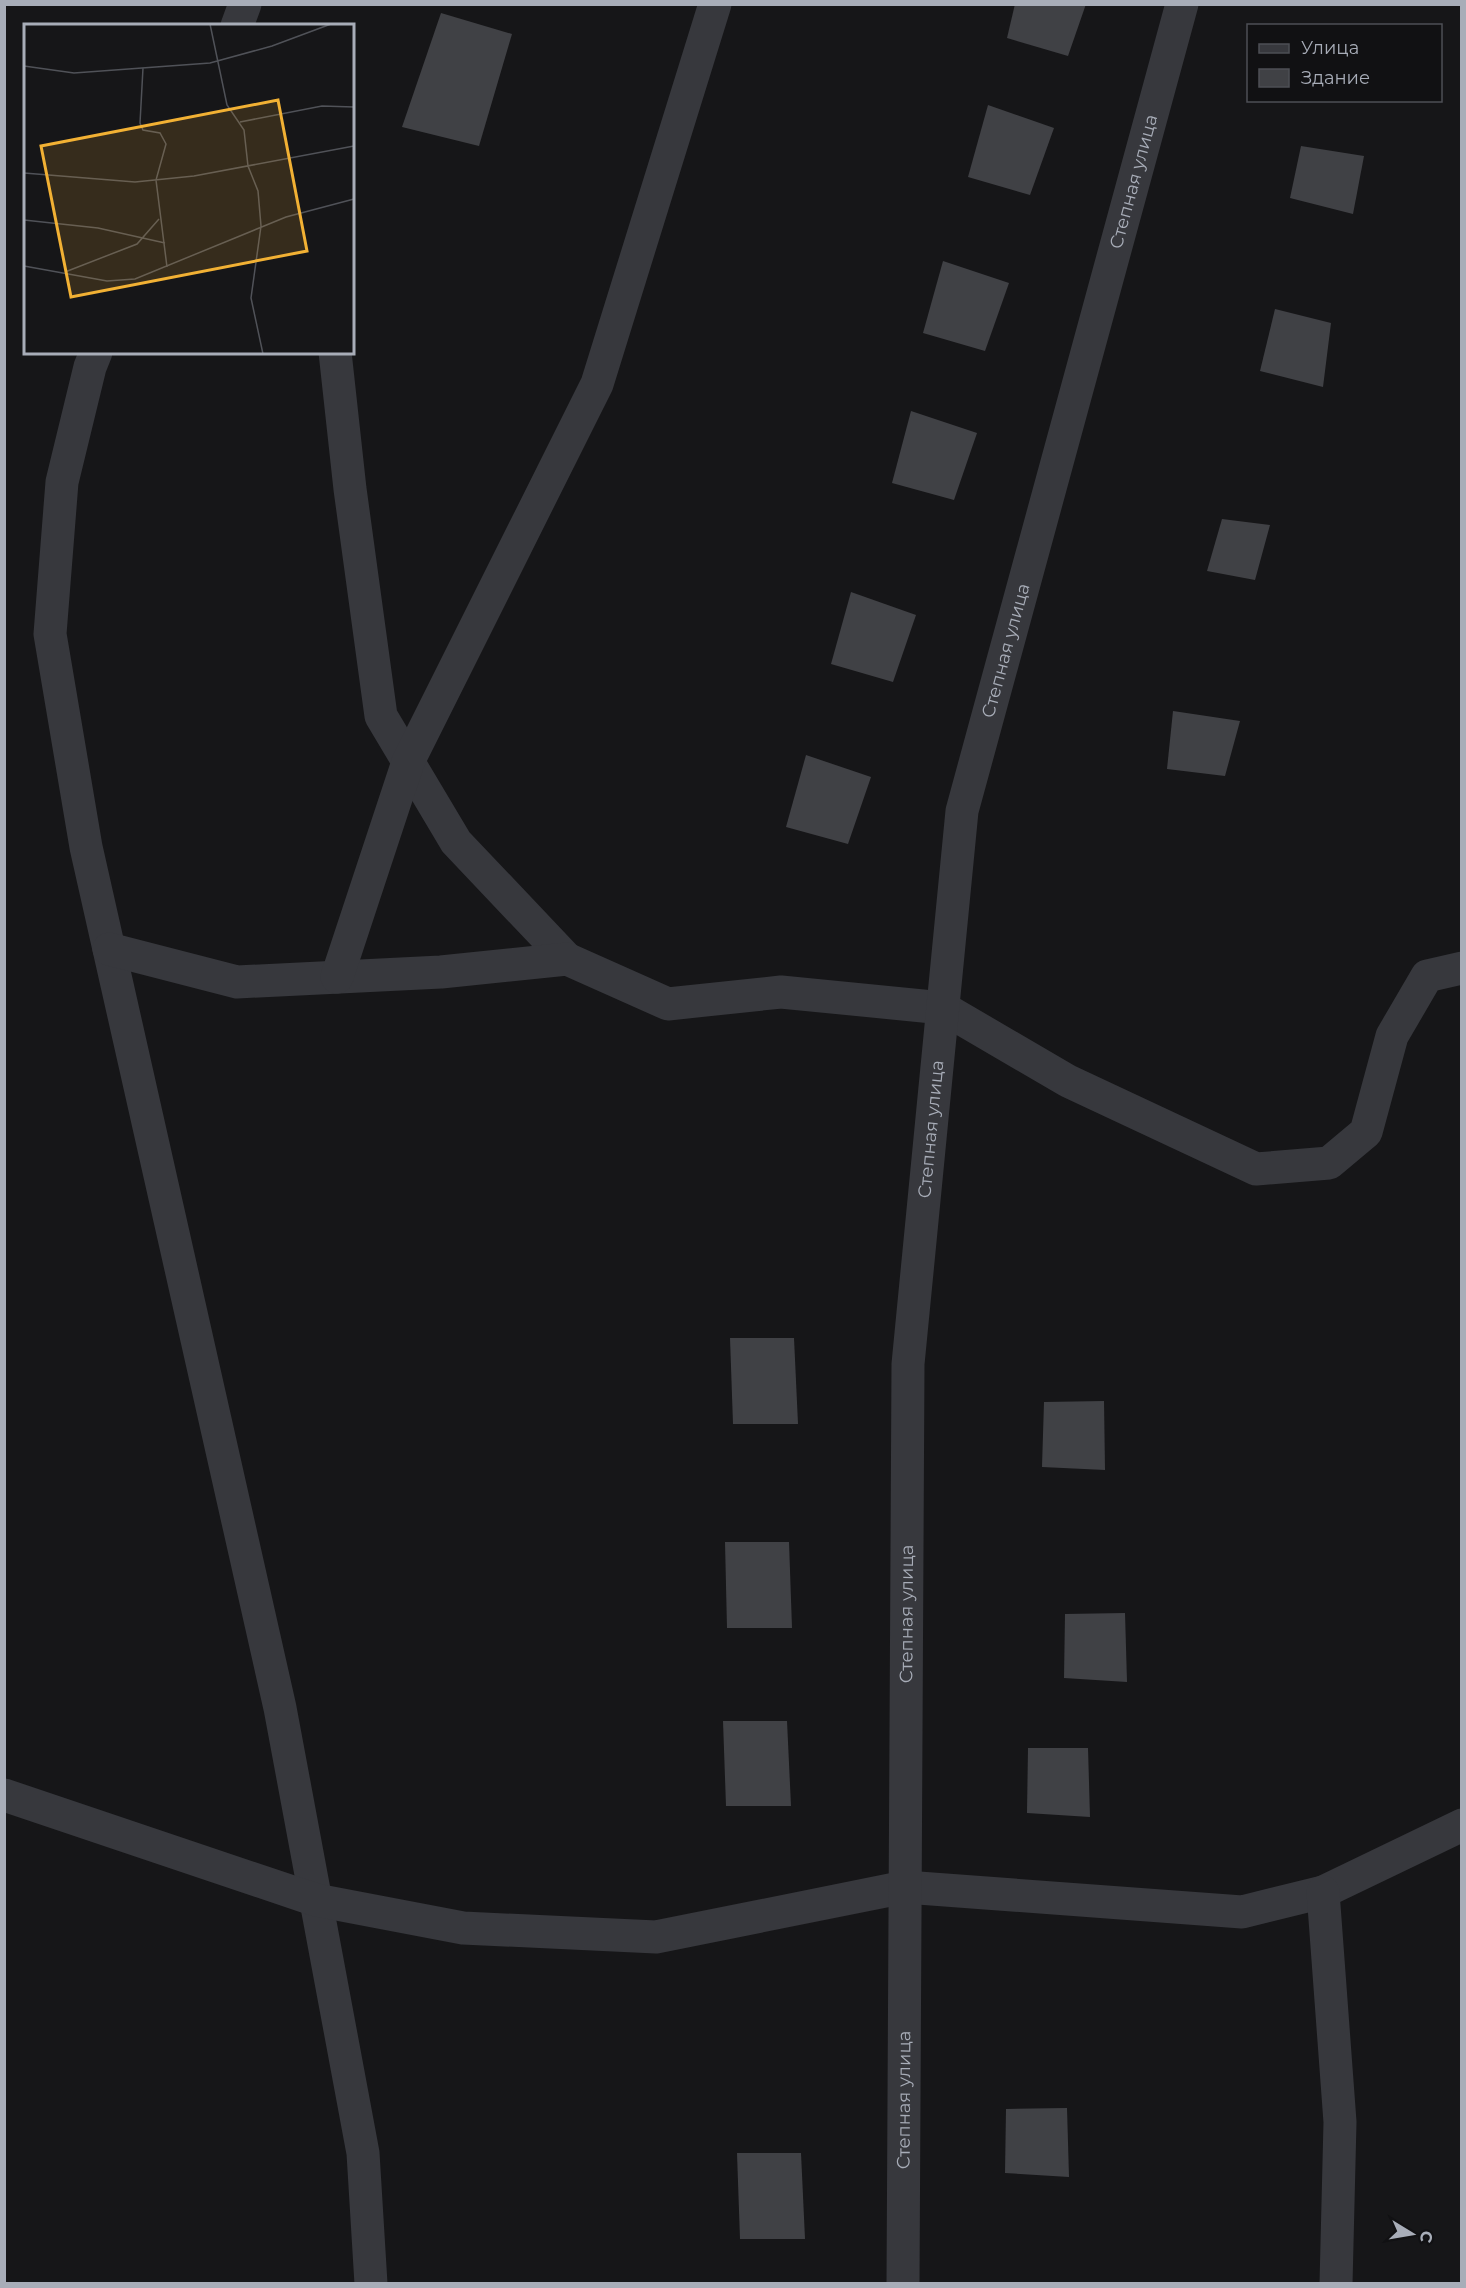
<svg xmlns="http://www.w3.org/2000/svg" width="1466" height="2288" font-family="Montserrat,sans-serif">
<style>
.building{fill:#404145}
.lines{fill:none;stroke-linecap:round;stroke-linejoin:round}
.street{stroke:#37383d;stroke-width:33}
.labels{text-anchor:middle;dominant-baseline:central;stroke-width:4.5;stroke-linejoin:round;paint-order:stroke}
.street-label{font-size:18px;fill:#a8adb8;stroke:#111113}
.inset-road{fill:none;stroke:#505258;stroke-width:1.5}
.view{fill:#f2b134;fill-opacity:0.15;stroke:#f2b134;stroke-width:3}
.inset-edge{fill:none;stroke:#a8adb8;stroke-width:3}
</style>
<rect width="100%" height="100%" fill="#161618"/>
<g class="building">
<path d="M1015,4H1086L1068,56L1007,38Z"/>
<path d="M441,13L512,34L479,146L402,127Z"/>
<path d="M988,105L1054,128L1030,195L968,177Z"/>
<path d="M1301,146L1364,156L1353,214L1290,198Z"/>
<path d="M943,261L1009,283L985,351L923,333Z"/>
<path d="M1275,309L1331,323L1323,387L1260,371Z"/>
<path d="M911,411L977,433L954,500L892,483Z"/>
<path d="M1222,519L1270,525L1255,580L1207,571Z"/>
<path d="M851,592L916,615L893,682L831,664Z"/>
<path d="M1173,711L1240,721L1225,776L1167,769Z"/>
<path d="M806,755L871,777L848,844L786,827Z"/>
<path d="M730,1338H794L798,1424H733Z"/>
<path d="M1104,1401L1105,1470L1042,1467L1044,1402Z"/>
<path d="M725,1542H789L792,1628H727Z"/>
<path d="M1125,1613L1127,1682L1064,1678L1065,1614Z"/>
<path d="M723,1721H787L791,1806H726Z"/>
<path d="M1028,1748H1088L1090,1817L1027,1813Z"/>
<path d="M1067,2108L1069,2177L1005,2173L1006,2109Z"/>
<path d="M737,2153H801L805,2239H740Z"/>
</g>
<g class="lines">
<g class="street">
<path d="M237,26L245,4"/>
<path d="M96,352L90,367L62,482L50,634L86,847L280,1708L363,2153L371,2284"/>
<path d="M335,352L350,489L381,716L456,842L567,959"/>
<path d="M109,949L237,982L441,972L567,959L668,1004L781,992L943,1008L1068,1081L1256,1169L1329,1163L1366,1132L1392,1036L1427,976L1462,968"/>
<path d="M337,977L408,762L597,384L715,4"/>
<path d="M4,1795L316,1900L463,1928L656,1937L905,1887L1242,1912L1323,1892L1462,1825"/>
<path d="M1323,1892L1340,2122L1336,2284"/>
<path id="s1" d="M903,2284L908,1364L962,811L1182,4"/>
</g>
</g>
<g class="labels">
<g class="street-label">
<text stroke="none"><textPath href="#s1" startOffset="2128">Степная улица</textPath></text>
<text stroke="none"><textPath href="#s1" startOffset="1642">Степная улица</textPath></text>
<text stroke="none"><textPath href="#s1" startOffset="1156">Степная улица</textPath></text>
<text stroke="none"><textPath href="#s1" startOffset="670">Степная улица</textPath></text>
<text stroke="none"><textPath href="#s1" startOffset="184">Степная улица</textPath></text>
</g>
</g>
<g transform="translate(24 24)">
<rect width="330" height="330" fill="#161618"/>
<path class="inset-road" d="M186,0L203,81L220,106L224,142L234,167L237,202L227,274L239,330M0,42L50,49L186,39L248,22L307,0M119,44L116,99L119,106L136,109L142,120L132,156L143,243M216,98L298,82L330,83M0,149L111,158L170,152L330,122M0,196L74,204L141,219M0,242L83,257L111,255L262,193L330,175M41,248L113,220L135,195"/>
<path class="view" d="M254,76L283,227L47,273L17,122Z"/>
<rect width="330" height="330" class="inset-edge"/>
</g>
<rect width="1466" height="2288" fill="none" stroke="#a8adb8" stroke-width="12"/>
<rect x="1247" y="24" width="195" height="78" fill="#111113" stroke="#4d4f55" stroke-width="1.5"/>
<rect x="1259" y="44" width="30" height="9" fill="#37383d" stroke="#4d4f55" stroke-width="1.5"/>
<text x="1301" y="54" font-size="18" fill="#a8adb8">Улица</text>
<rect x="1259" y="69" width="30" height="18" fill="#404145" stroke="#4d4f55" stroke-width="1.5"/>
<text x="1301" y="84" font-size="18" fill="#a8adb8">Здание</text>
<g transform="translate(1412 2234) rotate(101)" stroke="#111113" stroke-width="4.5" paint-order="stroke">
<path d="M0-4.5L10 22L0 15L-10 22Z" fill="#a8adb8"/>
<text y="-9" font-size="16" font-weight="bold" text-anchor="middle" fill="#a8adb8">С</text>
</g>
</svg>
